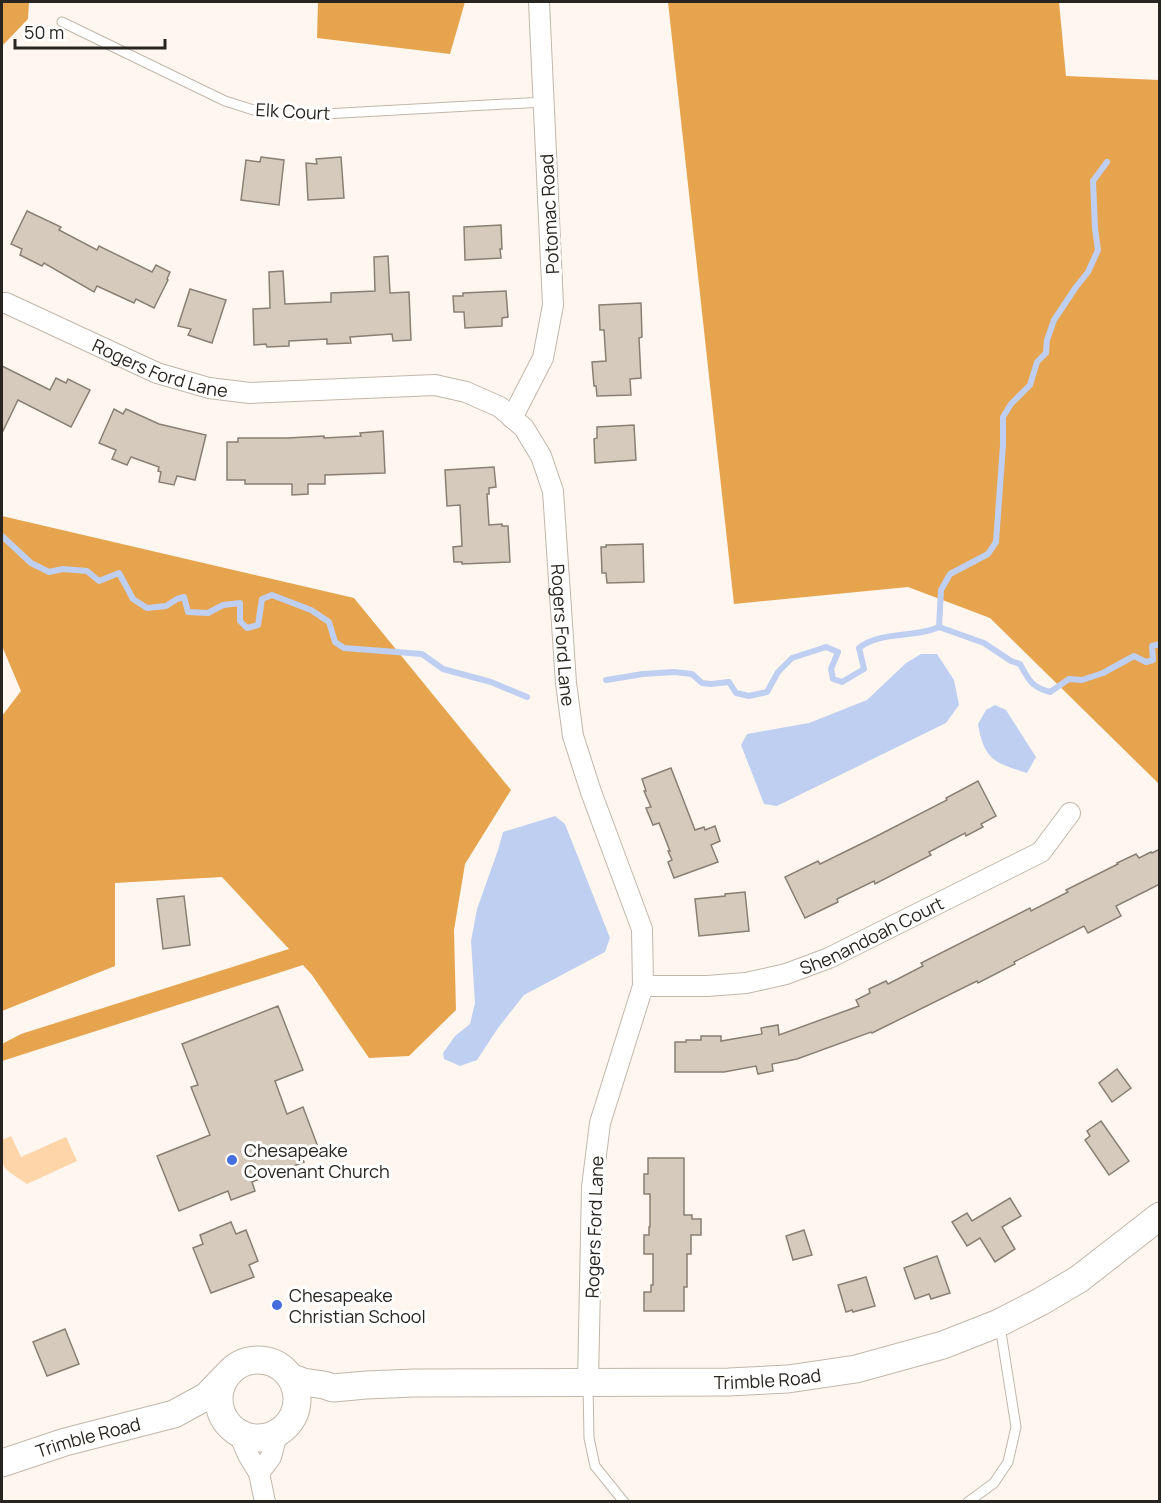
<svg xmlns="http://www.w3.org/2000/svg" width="1161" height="1503" font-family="Manrope,sans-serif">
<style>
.green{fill:#fdd5a8}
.forest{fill:#e7a44e}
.water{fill:#bfcff2}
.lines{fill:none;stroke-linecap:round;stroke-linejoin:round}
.stream{stroke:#bfcff2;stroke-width:6}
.building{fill:#d6cabd;stroke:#8a7f73;stroke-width:1.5}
.lane-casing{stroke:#c2b6a9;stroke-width:11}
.street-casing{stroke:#c2b6a9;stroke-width:22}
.secondary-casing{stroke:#c2b6a9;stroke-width:29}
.lane{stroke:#fff;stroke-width:9}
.street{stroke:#fff;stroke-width:20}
.secondary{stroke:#fff;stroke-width:27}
.poi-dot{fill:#446ddf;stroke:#fff;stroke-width:2}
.labels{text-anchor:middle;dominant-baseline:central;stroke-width:6;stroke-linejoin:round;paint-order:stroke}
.street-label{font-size:18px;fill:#28241f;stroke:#fff}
.poi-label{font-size:18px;fill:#28241f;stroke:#fff;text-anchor:start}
</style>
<rect width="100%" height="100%" fill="#fff7ef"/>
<path class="green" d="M11,1136L21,1157L66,1137L77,1161L27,1184C2,1167 1,1171 2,1140Z"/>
<g class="forest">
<path d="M2,2H29L28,19L2,46Z"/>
<path d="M318,2H465L450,54L317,38Z"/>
<path d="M668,2H1059L1066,76L1159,80V784L990,618L908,587L734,604Z"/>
<path d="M2,516L354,598L511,790L465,864L454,930L456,1010L409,1056L369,1058L312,975L303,965L2,1061V1044L21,1034L289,949L222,877L115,883V966L2,1011V716L21,691L2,646Z"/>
</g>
<g class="water">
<path d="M921,654H937L954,680L959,705L946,723L777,806L764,804L741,745L747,734L809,723L867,700L906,663Z"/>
<path d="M995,705L1006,710L1036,757L1027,773C995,763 984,760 978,724L986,710Z"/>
<path d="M555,816L565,824L610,938L605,952L524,995L498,1028L477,1060L460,1066L444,1059L443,1053L455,1036L470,1024L475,1003L471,941L477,909L498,850L503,832Z"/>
</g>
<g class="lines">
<g class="stream">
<path d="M2,536L31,563L49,572L63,569L87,571L99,581L119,573L133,599L147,608L166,606L177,599L184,597L188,612L208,613L223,605L240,603V621L247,628L258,625L262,599L272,595L311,610L329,622L335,642L344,648L422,654L443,669L491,682L527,697"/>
<path d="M939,627L941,590L950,574L988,554L996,542L1003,445V417L1011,404L1030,385L1037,362L1046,353L1047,340L1054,320L1076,287L1088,272L1098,250L1095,228L1093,181L1107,162"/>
<path d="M606,680L643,674L674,672L692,674L702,683L711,684L729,682L736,693L749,696L767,692L778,672L792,658L826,647L838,652L831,669L833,679L842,682L864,669L859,648C879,631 916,638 939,627L984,643L1011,661L1020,664C1029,680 1031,687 1050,692L1069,679L1082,680L1103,673L1134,656L1146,662L1153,660L1152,646L1160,644"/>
</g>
</g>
<g class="building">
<path d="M261,157L284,160L279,205L241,200L246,160L260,162Z"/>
<path d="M341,157L344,198L308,200L306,163L317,164L316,159Z"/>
<path d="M27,211L61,227L59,230L97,250L99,246L152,272L156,265L170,272L167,279L168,280L154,308L136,299L134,303L97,286L94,292L44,263L42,266L20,255L22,249L11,244Z"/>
<path d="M501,225L502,249H500L501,258L465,260L464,227Z"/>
<path d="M388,256L390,293L409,292L411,340L393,341L392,334L350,337L351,343L327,344V339L289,341V346L267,347L266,344L254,345L253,309L270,308L269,272L283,271L285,304L331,302V293L375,291L374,257Z"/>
<path d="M190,289L226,300L212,343L188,335L191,329L178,326Z"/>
<path d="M506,291L508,317L502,318V326L465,328L464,312H454L453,296H463V293Z"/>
<path d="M641,303L642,337L639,338L641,378L630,379L631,395L597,396L596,386H594L592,362L606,361L604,330H600L599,305Z"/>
<path d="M2,366L50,390L56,378L66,383L68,379L90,390L71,427L18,400L2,433Z"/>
<path d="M114,409L123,414L126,409L159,424L206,435L195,480L177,476L174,485L159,482L161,472L158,471L159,467L131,457L127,465L112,459L116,450L99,443Z"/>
<path d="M634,425L636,460L595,463L594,439L597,438V427Z"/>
<path d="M383,431L385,473L325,475V484H308V494L292,495V484H245V480H227V442H238V438H287L324,436V438L361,436L360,433Z"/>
<path d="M494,467L496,487L489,488V494H487L489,525L502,524V526H508L510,562L462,564V562H454L453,547L462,546L460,505L447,506L445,470Z"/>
<path d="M643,544L644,582L607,583L606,573H602L601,547H606V545Z"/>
<path d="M671,768L695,830L704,827L705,830L715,826L720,841L711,845L718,862L674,878L668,862L672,860L668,851H670L659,823L653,825L646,808L651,807L644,791H646L642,779Z"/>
<path d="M978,781L996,816L981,824L983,827L966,836L965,833L929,852L931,855L875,884L874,881L837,899L838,902L805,918L785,877L818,861L820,864L873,838L947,800L946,798Z"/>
<path d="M1160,849V884L1116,906L1121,916L1088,933L1084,926L1014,962L1015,964L978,983L977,981L872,1033L871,1032L797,1059L772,1064L773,1071L758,1074L756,1066L724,1072H675V1042H686V1040H701V1036H721V1041L762,1034L761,1028L778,1025L779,1035L859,1006L856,1000L870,993L869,989L886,981L888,984L923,966L921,963L1030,908L1031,911L1068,892L1066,890L1118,864L1117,863L1136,854L1139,858L1151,852L1152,853Z"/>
<path d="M745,892L749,931L699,936L695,899L725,896V894Z"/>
<path d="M184,896L190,945L163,949L157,899Z"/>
<path d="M278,1006L303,1070L275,1081L287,1114L303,1107L318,1147L301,1154L304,1162L252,1182L255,1191L231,1200L228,1191L179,1211L157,1156L210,1135L191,1087L198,1085L182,1044Z"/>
<path d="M1117,1069L1131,1088L1112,1102L1099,1083Z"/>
<path d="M1101,1121L1129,1161L1109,1175L1085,1140L1090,1136L1087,1131Z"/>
<path d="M648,1158H684V1215H692V1219H701V1235H691V1254H687V1287H684V1311H644V1292H651V1285H653V1254H644V1235H649V1227H650V1194H644V1174H648Z"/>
<path d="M1010,1198L1021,1216L1002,1227L1015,1249L995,1262L980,1238L967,1246L952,1222L967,1213L972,1221Z"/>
<path d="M231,1222L236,1234L246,1230L258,1261L249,1265L254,1277L211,1293L193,1248L203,1244L200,1235Z"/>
<path d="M804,1230L812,1255L793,1260L786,1236Z"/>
<path d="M937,1256L950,1293L931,1299L929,1294L915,1299L904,1268Z"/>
<path d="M866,1277L875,1306L853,1312L852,1310L846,1312L838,1285Z"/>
<path d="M65,1329L79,1364L47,1376L33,1342Z"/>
</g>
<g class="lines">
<defs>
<g id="lane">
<path d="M62,22L225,101L260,112L306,115L544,102"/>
<path d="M588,1384L589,1438L595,1466L624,1502"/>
<path d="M968,1502L994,1483L1008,1462L1016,1427L1000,1326"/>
</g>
<g id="street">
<path id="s1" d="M2,303H6L157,373L209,388L250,393L435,385L466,392L500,407L524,428L541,456L553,491L566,683L573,736L591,792L642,929L643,986L600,1123L592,1187L588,1382"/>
<path d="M512,418L543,358L553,305L539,2"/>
<path id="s2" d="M643,986H707L746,983L786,974L829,958L1041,852L1070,813"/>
<path d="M239,1434L248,1455L259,1473L265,1502"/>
<path d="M259,1473L271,1457L277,1434"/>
</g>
<g id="secondary">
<circle cx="258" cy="1399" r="39"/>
<path id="s3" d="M292,1378L303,1382L324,1385L333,1388L366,1385L414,1383L729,1382L788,1379L856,1369L943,1345L999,1323L1040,1302L1079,1279L1160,1216"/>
<path id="s4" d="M2,1463L65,1442L174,1414L207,1396L225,1377"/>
</g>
</defs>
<use href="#lane" class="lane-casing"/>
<use href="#street" class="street-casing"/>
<use href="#secondary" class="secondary-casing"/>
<use href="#lane" class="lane"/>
<use href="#street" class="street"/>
<use href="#secondary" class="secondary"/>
</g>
<g class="poi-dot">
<circle cx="232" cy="1160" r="6"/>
<circle cx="277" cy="1305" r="6"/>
</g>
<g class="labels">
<g class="street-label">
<text transform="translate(293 111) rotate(3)">Elk Court</text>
<text transform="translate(549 214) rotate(-93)">Potomac Road</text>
<text stroke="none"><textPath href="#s1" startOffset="172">Rogers Ford Lane</textPath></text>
<text stroke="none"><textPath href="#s1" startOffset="766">Rogers Ford Lane</textPath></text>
<text stroke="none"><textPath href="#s2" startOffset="238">Shenandoah Court</textPath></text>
<text transform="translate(594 1227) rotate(-88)">Rogers Ford Lane</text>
<text stroke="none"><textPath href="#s3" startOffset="477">Trimble Road</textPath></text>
<text stroke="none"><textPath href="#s4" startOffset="90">Trimble Road</textPath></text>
</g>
<g class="poi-label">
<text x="244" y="1150">Chesapeake<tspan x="244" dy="21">Covenant Church</tspan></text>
<text x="289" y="1295">Chesapeake<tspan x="289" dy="21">Christian School</tspan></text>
</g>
</g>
<rect width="1161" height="1503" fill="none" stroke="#28241f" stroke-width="6"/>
<path d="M15 39v9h150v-9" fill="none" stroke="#28241f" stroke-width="3"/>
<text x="24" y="39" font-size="18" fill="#28241f" stroke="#ffffff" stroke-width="4.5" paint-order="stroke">50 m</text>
</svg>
